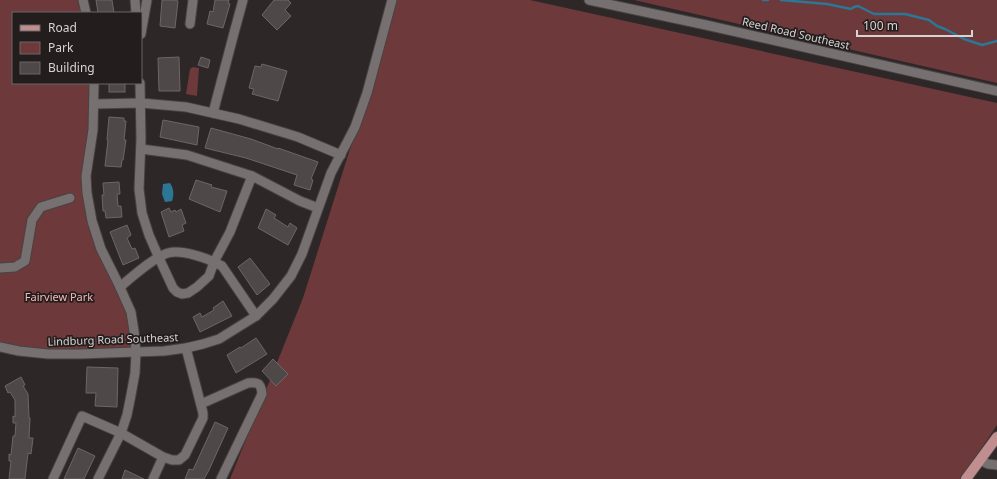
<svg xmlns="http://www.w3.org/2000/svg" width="997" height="479" font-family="'Noto Sans',sans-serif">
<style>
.green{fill:#6e393b}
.water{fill:#2c7796}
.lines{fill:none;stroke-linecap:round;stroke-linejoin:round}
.stream{stroke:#2c7796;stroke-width:2.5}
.building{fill:#4f4848;stroke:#6d6666}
.minor-casing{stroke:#474343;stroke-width:11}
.major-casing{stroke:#474343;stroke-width:12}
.minor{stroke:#777070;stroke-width:9}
.major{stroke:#c08e8f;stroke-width:10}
.labels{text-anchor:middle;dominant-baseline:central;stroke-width:3.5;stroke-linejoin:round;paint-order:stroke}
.street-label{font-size:11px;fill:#d7d3d3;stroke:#231d1d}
.park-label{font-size:11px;fill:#f5b9b9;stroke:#231d1d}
</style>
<rect width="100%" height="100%" fill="#2d2727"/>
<g class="green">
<path d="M0,0H83L86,13H13V83H94L86,176L92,221L131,312L136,352L80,354L0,347Z"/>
<path d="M397,0H530L997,103V425L961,479H230L303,298Z"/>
<path d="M634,0H997V83Z"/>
<path d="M193,67L199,68L197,96L186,94L190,69Z"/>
</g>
<path class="water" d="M170,183C174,189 174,195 172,201L165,202L162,194L163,184Z"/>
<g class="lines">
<g class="stream">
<path d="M763,0H768"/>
<path d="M781,0L827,4L851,9L854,7L858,6L874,14H905L929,20L937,26L945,29L964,39L982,45L997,41"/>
</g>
</g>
<g class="building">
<path d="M96,0H112L114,13H98Z"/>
<path d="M162,0H174L178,1L175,28L160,26Z"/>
<path d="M215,0H229L228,3L230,4L223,28L207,24L210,11L213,12Z"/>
<path d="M274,0H288L291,3L285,10L291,16L277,30L262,15Z"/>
<path d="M179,57L180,91H159L158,58Z"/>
<path d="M201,57L210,60L208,68L198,65Z"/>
<path d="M262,64L287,71L278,101L252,94L254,89L249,88L255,66L261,67Z"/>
<rect x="109" y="83" width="16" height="9"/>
<path d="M109,117L124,118V121H126L124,140H126L123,160H122L121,167L105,166L108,140H107Z"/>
<path d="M163,120L199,127L197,145L160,137Z"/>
<path d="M211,128L251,139L278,149V148L318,162L311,179L313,180L310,190L294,185L297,175L246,158L205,148Z"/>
<path d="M196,180L212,185L211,187L227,191L220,212L189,199Z"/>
<path d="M119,182L120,194H117L118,206H121L122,217L106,218L105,211H103L102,195H104L103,183Z"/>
<path d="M169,208L171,212L175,210L176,212L181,209L186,223L182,225L184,231L169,237L161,212Z"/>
<path d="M266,209L276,215L274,218L288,227L290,223L297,228L288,245L258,228Z"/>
<path d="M127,225L131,235L127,238L132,249L135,248L139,258L123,265L110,232Z"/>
<path d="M250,258L270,284L257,295L238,267Z"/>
<path d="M223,301L232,316L200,332L193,317L200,313L202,317L214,310L213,308Z"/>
<path d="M256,338L267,354L236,373L227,355L240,347L241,348Z"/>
<path d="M273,359L288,374L276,386L262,371Z"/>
<path d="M87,367L118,368L117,407L95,406L96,393H86Z"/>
<path d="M21,377L25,385L23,386L28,394L29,418H30L29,438H33L31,454L28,453L25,479H9L11,461H9V454L11,455L13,436H15L16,423H13V416L15,417V400L10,392L8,393L5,386Z"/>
<path d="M215,422L228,428L209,470L204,479H185L189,469L193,470Z"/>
<path d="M78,448L95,456L84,479H64Z"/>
<path d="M125,470L144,479H122Z"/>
</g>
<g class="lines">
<defs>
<g id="minor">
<path d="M83,0L86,13"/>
<path d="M135,0L136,13"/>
<path d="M589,0L706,25L997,91"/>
<path d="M190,24L193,0"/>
<path d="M141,34L147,0"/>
<path d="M94,83L93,130L86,176L87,193L92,221L101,249L118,283L131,312L134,331L136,352L135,373L131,395L127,415L121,433L98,479"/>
<path d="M140,83L141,139L139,189L142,213L149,235L159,258L173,288L177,292L182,294L188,293L197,287L209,276L214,262L230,232L252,176"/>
<path d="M94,104L141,103L186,107L239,119L298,137L341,155"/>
<path d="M213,113L234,33L243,0"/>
<path d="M141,149L187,155L252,176L300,201L318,208"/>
<path d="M0,268L15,267L25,261L32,220L41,207L70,198"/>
<path d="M120,287C132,277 154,257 168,253C182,249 210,259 222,266L256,316"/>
<path d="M0,347L19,351L48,354H80L164,351L186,348L203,344L219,339L256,316L273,299L291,276L302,254L331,173L355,127L367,93L392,0"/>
<path d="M201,404L248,383C258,382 261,383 262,394L221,479"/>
<path d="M980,460L988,464L997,465"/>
<path d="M53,479L82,416L121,433L163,457L172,460H179L185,455L203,418V413L186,348"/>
<path d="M153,479L163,457"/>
</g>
<path id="major" d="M966,479L997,437"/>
</defs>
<use href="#minor" class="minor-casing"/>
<use href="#major" class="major-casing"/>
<use href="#minor" class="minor"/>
<use href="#major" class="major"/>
</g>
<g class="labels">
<g class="street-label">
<text transform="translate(796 33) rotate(13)">Reed Road Southeast</text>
<text transform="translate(113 339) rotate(-2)">Lindburg Road Southeast</text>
</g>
<g class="park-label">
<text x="59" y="296">Fairview Park</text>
</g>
</g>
<rect x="12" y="12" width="130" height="72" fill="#231d1d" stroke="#6b6666"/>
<rect x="20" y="25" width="20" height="6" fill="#c08e8f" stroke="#6b6666"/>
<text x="48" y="32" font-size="12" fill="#d7d3d3">Road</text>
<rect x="20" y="42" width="20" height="12" fill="#6e393b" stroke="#6b6666"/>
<text x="48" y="52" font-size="12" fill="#d7d3d3">Park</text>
<rect x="20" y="62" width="20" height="12" fill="#4f4848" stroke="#6b6666"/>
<text x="48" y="72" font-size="12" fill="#d7d3d3">Building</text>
<path d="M857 30v6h115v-6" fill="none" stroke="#d7d3d3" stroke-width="2"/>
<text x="863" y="30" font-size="12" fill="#d7d3d3" stroke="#231d1d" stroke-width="3" paint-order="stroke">100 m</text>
</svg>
